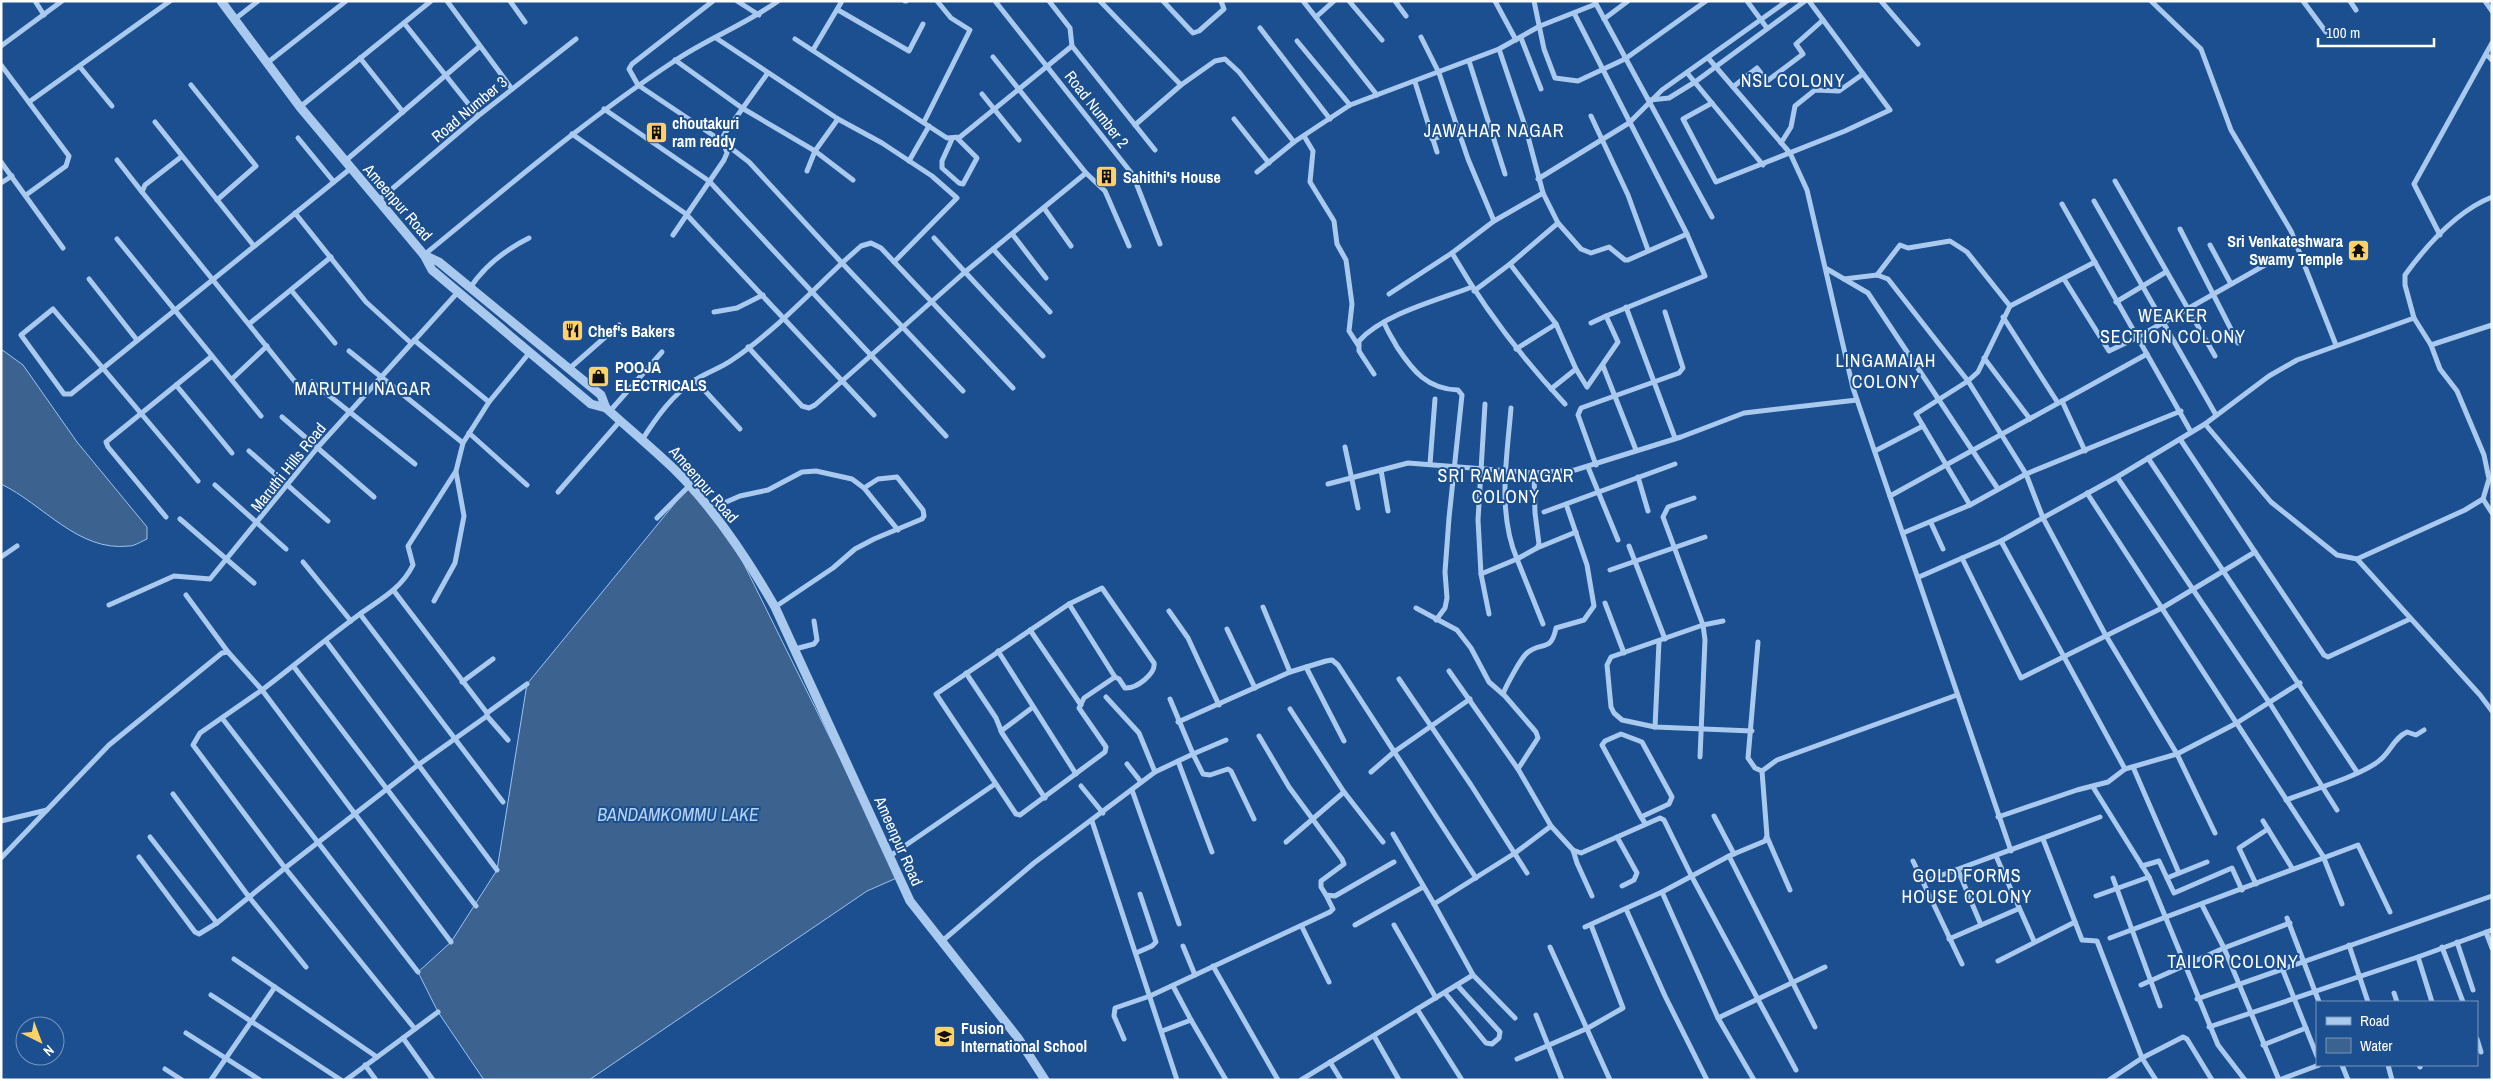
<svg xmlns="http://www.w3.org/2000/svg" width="2493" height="1081" font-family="'Archivo Narrow',sans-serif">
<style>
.water{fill:#3c6290;stroke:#9cc4f0}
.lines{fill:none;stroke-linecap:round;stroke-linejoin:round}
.minor{stroke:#a9c9ee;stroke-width:5}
.tertiary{stroke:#a9c9ee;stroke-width:9}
.labels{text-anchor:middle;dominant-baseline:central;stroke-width:4;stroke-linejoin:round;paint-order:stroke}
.street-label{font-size:16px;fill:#fff;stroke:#1b4f8f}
.poi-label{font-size:16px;font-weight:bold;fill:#fff;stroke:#1b4f8f;text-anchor:start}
.neighbourhood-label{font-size:18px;letter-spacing:1px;fill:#fff;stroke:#1b4f8f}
.water-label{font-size:18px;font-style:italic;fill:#b5d3f5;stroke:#1b4f8f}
</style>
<rect width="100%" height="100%" fill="#1b4f8f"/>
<g class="water">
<path d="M1,349L23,365L77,442L147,527V539C142,541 135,546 129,546C78,552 43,504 1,484Z"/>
<path d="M689,486L730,536L899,877L867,891L589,1080H484L438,1012L418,972L451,942L497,870L527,684Z"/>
</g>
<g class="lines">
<g class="minor">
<path d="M35,1L44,15"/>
<path d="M447,1L512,89"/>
<path d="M510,1L525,22"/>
<path d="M737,1L759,15"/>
<path d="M905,1H906"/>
<path d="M995,1L1133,175L1160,244"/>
<path d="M1049,1L1070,28L1072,46L1155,150"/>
<path d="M1100,1L1181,85L1135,125"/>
<path d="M1163,1L1193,33L1199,31L1224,9L1221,1"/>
<path d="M1303,1L1377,95"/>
<path d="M1349,1L1382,40"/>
<path d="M1395,1L1406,16"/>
<path d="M1495,1L1516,40"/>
<path d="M1534,1L1544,49L1555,78L1578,81L1625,59L1706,1"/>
<path d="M1747,1L1767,28"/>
<path d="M1881,1L1918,44"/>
<path d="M2151,1L2201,49L2231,130L2291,231L2336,345"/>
<path d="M2303,1L2326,32"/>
<path d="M2350,1L2356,10"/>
<path d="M2485,1L2492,11"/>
<path d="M1595,2L1712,217"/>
<path d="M838,10L909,51L923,24"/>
<path d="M1574,13L1687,234L1705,276L1606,316L1618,342L1587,387L1576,369"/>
<path d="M1316,17L1334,1"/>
<path d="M235,19L258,1"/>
<path d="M1604,19L1628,1"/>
<path d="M404,23L478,116"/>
<path d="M1260,28L1330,119"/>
<path d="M1421,37L1439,73L1468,159L1494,221"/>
<path d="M716,38L838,119L882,143L932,176L957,198L894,262"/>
<path d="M1521,38L1541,89"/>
<path d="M795,39L947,138L960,137L1072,46"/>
<path d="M1297,41L1350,105"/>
<path d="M1,46L62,1"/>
<path d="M1499,49L1526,129L1543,193L1558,223L1581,249L1591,253L1609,247L1625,260H1628L1687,234"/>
<path d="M813,50L842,1"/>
<path d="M2486,54L2492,60"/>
<path d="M993,57L1086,173L965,272L1043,356"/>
<path d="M360,58L403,112"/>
<path d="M1709,59L1790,153L1807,190L1853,388L2011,851"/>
<path d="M675,60L742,108L815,151L853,180"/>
<path d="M1469,61L1505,174"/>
<path d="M267,63L346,1"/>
<path d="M1,65L69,156L66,166L26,195"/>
<path d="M80,67L112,106"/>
<path d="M1688,74L1763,165"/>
<path d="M1415,82L1437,152"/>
<path d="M191,85L256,166L217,200"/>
<path d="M1181,85L1215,61L1225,59L1239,72L1294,142"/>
<path d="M1733,87L1757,68L1767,81L1803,54L1796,44L1823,20"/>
<path d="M982,94L1019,140"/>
<path d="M1650,100L1669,98L1695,82L1805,1"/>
<path d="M29,102L170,1"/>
<path d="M1712,103L1683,119L1716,182L1845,131L1890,110L1809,1"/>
<path d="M300,107L431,1"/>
<path d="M604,109L709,181L946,436"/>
<path d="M1591,116L1628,195L1648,250"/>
<path d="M1234,119L1269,163"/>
<path d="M155,122L254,246"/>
<path d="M924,122L970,30L951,18L937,1"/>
<path d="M572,134L686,214L874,415"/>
<path d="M1304,136L1313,151L1310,182L1334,221L1337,244L1346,260L1352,304L1349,331L1358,345"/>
<path d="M298,138L334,182"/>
<path d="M952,139L942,161V168L959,183L963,184L977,158L957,138"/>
<path d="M1432,139L1458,131"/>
<path d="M1781,143L1791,127L1795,106L1815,90L1839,91L1863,74"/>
<path d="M181,157L145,185L142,192L296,383"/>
<path d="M117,160L142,192"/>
<path d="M909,161L929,126"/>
<path d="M1,162L63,248"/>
<path d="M344,162L480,46"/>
<path d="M807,171L815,151L838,119"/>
<path d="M1257,172L1294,142L1350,105L1499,49L1540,26L1596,4"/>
<path d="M1086,173L1105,191L1129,246"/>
<path d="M1538,179L1629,123L1662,90L1787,1"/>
<path d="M2115,181L2215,356"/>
<path d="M1,183L12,176"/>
<path d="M1543,193L1494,221L1452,253C1483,307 1522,358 1565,404"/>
<path d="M379,200L478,116L576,39"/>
<path d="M2094,201L2216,415"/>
<path d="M2062,204L2191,432"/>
<path d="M1044,208L1071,246"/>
<path d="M295,213L366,302L411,343"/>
<path d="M2180,229L2238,343"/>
<path d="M673,235L724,160L727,153L722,138L725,133L767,74"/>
<path d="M1013,235L1046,278"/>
<path d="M2440,235L2414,184L2492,43"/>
<path d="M117,239L261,416"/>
<path d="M2210,245L2231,284"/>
<path d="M993,249L1050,312"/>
<path d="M424,255C505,189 585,120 673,62C706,39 745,25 778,1"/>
<path d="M1510,264L1558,223"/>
<path d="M1827,269L1868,293L1998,489"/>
<path d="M1877,275L1900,245L1908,248L1950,241L1967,252L2010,306"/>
<path d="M89,279L137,340"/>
<path d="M1844,279L1877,275L1888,279L1968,381L2026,474L2181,411"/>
<path d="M2064,279L2109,351L2136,338L2265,265"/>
<path d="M470,288C485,265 505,250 529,238"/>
<path d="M291,290L335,343"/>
<path d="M1474,291L1510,264L1556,324L1576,369L1551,389"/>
<path d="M1389,294L1452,253"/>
<path d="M2116,302L2166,272"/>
<path d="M1626,307L1675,438"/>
<path d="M714,312L737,308L763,295"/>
<path d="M2003,317L2058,403"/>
<path d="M1384,322C1387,331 1393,339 1397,347C1413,371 1427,389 1458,390L1462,395L1449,518L1445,572L1447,598L1445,608L1436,620"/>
<path d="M1591,323L1606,316"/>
<path d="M249,324L331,257"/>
<path d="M414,340L489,402"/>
<path d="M2431,345L2492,325"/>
<path d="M748,347L802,406L809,408L815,405L965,272L934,238"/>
<path d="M1516,349L1556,324"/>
<path d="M349,351L463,443"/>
<path d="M1984,358L2030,419"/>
<path d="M1603,366L1636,450"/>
<path d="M570,368L619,325"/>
<path d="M1374,374L1359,351V341C1383,314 1438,300 1472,287"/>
<path d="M232,379L267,346"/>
<path d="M695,380L740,429"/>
<path d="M312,382L415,464"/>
<path d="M176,385L232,453"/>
<path d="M963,391L842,263L861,246L871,243L881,248L1013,388"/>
<path d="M2062,401L2085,451"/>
<path d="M1511,408C1507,458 1497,512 1517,559L1537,548L1539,544L1535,513L1534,473"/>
<path d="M610,411L662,352"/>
<path d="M282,417L374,497"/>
<path d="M2205,424L2271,502L2337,555L2357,559L2465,510L2483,499L2489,479L2484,455L2457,391L2440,369L2431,345L2414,318L2405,285V275C2426,246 2457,211 2492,197"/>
<path d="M469,433L527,485"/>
<path d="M2180,439L2255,552"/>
<path d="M642,440C656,418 672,395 695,380C707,372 721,368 732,360C772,333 807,296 842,263L749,162L723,142L638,85L629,69L632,64L713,1"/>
<path d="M1345,447L1358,508"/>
<path d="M249,451L328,521"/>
<path d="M1875,451L1923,426"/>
<path d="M2148,458L2357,772"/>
<path d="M1430,464L1435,399"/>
<path d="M1596,465L1578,415L1581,408L1679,373L1683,368L1665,312"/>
<path d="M1588,467L1618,540"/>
<path d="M1381,470L1388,511"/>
<path d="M1638,477L1648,511"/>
<path d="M2117,477L2269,702L2337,810"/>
<path d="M198,481C150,424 101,366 53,309L21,335L64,394H71C164,319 257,244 350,169"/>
<path d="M1328,484L1408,463L1534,473L1575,470L1681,437L1744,413L1857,400"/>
<path d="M215,485L286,549"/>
<path d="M558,492L620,421"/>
<path d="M2087,493L2323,856L2342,904"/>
<path d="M1890,496L2147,354"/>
<path d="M1694,498L1668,507L1663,517L1703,625L1705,640L1700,757"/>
<path d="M2483,499L2492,513"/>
<path d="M1970,505L1916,414L1968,381L1978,372L2010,306L2095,262"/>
<path d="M710,509L740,496L768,490L802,472L816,471L852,479L864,488L898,530"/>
<path d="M1544,512L1675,464"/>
<path d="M166,517L108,447L106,442L212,356"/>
<path d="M657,518L689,486"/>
<path d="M180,519L254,583"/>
<path d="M1931,523L1943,549"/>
<path d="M1903,533L1970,505L2026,474L2043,518L2105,634L2177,754L2215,833"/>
<path d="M1629,546L1665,639"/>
<path d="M1537,548L1576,532"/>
<path d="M1,557L17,546"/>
<path d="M1962,558L2021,678L2162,608L2255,552L2324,655L2328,657L2410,619"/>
<path d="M2357,559L2480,695L2492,711"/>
<path d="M303,562L351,621"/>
<path d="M1610,570L1705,537"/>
<path d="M1481,574L1478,520L1485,404"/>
<path d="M1919,577L2001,541L2117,477L2205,424L2269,376L2297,360L2414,318"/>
<path d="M1102,588L1154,663C1156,674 1136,689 1125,688L1119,679L1115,677L1084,698L1079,708L1106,747L1105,752L1020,815L1016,814L936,694L1069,604Z"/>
<path d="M394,591L487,713V716L418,765L285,868L415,1029L403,1038L433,1080"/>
<path d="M186,595L228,652"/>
<path d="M434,601L455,563L464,516L456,472"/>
<path d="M1605,603L1624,653"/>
<path d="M1069,604L1115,677"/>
<path d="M109,605L174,576L210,579L318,447L458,292"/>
<path d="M775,607L833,568L855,549L874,539L922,519L924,516L923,510L897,477L878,479L864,488"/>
<path d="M1416,608L1457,630L1471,648L1489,682L1505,696L1536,732L1538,738L1518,769"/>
<path d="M1169,611L1188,638L1219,705"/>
<path d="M360,614L503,802"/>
<path d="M1489,614L1481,574L1517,559L1543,624"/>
<path d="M1723,621L1703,625L1611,657L1607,665L1611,707L1614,713L1622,720L1655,727L1752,731"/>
<path d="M1227,629L1255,688"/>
<path d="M1030,630L1081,705"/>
<path d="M326,641L497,870"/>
<path d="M1758,642L1748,758L1755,768L1762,771"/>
<path d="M795,649L814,644L817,640L814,621"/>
<path d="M998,651L1076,774"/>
<path d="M294,667L476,906"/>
<path d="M1306,667L1344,741"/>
<path d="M1449,671L1518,769L1551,826"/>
<path d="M1290,672L1326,661L1332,660L1338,665L1476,878"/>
<path d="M966,673L996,718L1002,733L1045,798"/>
<path d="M1399,679L1471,785L1527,873"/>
<path d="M462,682L493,659"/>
<path d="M1503,694C1506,686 1521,658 1527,653C1541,641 1551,653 1556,628L1584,620L1594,606L1587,565L1566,504"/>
<path d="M1106,697L1139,733L1155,772"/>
<path d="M1290,709L1344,792L1383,842"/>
<path d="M487,713L527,684"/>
<path d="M487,716L508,740"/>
<path d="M222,718L418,972"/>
<path d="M1178,722L1290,672L1263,607"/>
<path d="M1655,727L1659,642"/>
<path d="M1001,731L1033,707"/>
<path d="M1259,736L1289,787L1342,859L1344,864L1321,881V887L1326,895L1335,896L1394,862"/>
<path d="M1226,740L1193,754L1203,774L1210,775L1228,769L1231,771L1254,819"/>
<path d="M1178,761L1212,852"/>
<path d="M1127,764L1141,782"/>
<path d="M2133,767L2179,873"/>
<path d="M2125,769L2177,754L2235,724L2300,683"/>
<path d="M1371,772L1394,752L1470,699"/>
<path d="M1081,786L1103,813"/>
<path d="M2093,787L2149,877L2218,1045L2245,1080"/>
<path d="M1132,790L1179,924"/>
<path d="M173,794L249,897L306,967"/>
<path d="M2286,800C2309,791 2363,775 2380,760C2390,752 2395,737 2407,732L2416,735L2424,730"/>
<path d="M1714,816L1734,854"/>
<path d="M1641,817L1669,804L1672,797L1642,742L1621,734L1605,741L1602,745L1641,817L1645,823"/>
<path d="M1998,817L2077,790L2108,782L2125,769L2001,541"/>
<path d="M1,821L47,810"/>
<path d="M1092,821L1177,1080"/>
<path d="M2263,821L2292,868"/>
<path d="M1393,834L1434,904"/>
<path d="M150,837L217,923"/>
<path d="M1617,837L1637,873L1634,880L1622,886"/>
<path d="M1767,837L1790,890"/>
<path d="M2043,839L2082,940L2097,941L2142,1058L2156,1080"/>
<path d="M1286,842L1344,792"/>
<path d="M1573,850L1577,863L1592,896"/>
<path d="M890,856L995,784"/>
<path d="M1729,856L1815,1027"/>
<path d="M1996,856L2034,941"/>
<path d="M139,857L195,932L199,934L217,923L285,868L193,745L200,733L262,690L451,942"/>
<path d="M1,858L109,745L222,653L228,652L262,690C295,665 327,638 360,614C381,599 401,589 413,565L408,546L456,471L463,443L489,402L530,352"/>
<path d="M1913,861L1962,964"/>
<path d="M2142,866L2159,861L2174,893L2232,868L2242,890"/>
<path d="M1958,870L1981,925"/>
<path d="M2113,878L2160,1006"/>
<path d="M2167,878L2207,862"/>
<path d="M1923,882L2100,817"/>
<path d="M2256,884L2239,848L2268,829"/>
<path d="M1662,892L1718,1018L1754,1080"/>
<path d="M2096,896L2149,877"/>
<path d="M2202,905L2224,948L2279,1080"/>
<path d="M1626,909L1665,996L1707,1080"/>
<path d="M2287,918L2319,1002"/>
<path d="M1355,925L1423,887"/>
<path d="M1394,925L1436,998"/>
<path d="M1302,927L1329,982"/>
<path d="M1585,927L1662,892L1729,856L1765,841L1767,836L1762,771L1777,760L1957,695"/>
<path d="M2486,932L2492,948"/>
<path d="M2110,938L2358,845L2390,912"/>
<path d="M1949,939L2018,909"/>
<path d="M941,942L1034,863L1155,772L1193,754L1170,699"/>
<path d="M2457,942L2473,990"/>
<path d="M2349,945L2368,1002"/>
<path d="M1183,946L1195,975"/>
<path d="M1550,947L1610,1080"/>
<path d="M2442,947L2463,1002"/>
<path d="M1136,953L1152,946L1156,942L1140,894"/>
<path d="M2418,957L2492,930"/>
<path d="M234,959L377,1057"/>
<path d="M1998,961L2075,922"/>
<path d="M1213,966L1278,1080"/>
<path d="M2282,968L2317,1056"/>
<path d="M2141,985L2224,948L2290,923"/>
<path d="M1173,986L1191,1020"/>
<path d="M1445,993L1486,1043L1492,1044L1499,1038L1500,1032L1457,985"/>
<path d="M2394,993L2397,1002"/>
<path d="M211,995L341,1080"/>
<path d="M2197,999L2492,896"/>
<path d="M1417,1009L1462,1080"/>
<path d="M1536,1015L1562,1080"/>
<path d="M1515,1018L1473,975L1434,904L1515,853L1551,826L1573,850L1581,853L1660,818L1664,820L1692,877L1796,1070"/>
<path d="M1718,1018L1825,967"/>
<path d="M2209,1027L2418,957L2432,1002"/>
<path d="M415,1029L438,1012"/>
<path d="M1162,1031L1191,1020L1226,1080"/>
<path d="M186,1033L260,1080"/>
<path d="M1374,1036L1399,1080"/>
<path d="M1124,1039L1114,1016L1115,1008L1150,996L1330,912L1333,909L1326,895"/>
<path d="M2477,1039L2481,1052"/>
<path d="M2263,1045L2306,1028"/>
<path d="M1517,1059L1588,1028L1623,1008L1591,925"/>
<path d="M1330,1062L1341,1080"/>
<path d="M365,1065L376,1080"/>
<path d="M2342,1065L2348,1080"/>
<path d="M2388,1065L2392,1080"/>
<path d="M2419,1065L2420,1067"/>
<path d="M165,1069L182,1080"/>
<path d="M211,1080L275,987"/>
<path d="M346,1080L403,1038"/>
<path d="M1301,1080L1473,975"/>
<path d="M2109,1080L2142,1058L2183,1037L2187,1039L2212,1080"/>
<path d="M2279,1080L2319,1065"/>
</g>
<g class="tertiary">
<path d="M221,1L300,107L424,255L439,262L601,395L606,408C628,428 652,448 674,469C715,509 747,558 775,607L910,901L1018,1038L1045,1080"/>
<path d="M424,255L432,270L591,404L606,408"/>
</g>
</g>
<defs>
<symbol id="building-square" viewBox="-11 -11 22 22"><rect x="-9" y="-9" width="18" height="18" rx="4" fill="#ffd166" stroke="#1b4f8f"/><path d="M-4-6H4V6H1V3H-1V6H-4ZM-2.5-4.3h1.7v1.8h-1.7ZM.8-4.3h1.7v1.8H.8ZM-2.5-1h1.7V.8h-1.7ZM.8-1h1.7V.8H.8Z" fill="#111"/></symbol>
<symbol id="temple-square" viewBox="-11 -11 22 22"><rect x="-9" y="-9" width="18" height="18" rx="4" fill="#ffd166" stroke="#1b4f8f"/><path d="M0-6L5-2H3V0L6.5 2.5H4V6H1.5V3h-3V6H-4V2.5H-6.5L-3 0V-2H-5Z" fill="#111"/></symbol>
<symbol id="restaurant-square" viewBox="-11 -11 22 22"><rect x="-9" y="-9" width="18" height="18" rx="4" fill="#ffd166" stroke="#1b4f8f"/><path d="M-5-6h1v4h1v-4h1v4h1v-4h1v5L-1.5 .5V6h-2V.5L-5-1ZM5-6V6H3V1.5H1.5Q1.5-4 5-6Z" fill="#111"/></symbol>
<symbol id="shop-square" viewBox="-11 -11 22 22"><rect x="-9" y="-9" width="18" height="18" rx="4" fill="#ffd166" stroke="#1b4f8f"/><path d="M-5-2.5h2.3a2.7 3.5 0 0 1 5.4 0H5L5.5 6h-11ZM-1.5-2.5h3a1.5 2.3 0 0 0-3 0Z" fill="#111"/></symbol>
<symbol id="school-square" viewBox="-11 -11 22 22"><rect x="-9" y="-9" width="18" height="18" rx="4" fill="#ffd166" stroke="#1b4f8f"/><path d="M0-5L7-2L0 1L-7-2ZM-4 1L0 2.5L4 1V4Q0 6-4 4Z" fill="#111"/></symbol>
</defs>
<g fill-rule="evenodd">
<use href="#building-square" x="644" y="120" width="25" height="25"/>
<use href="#building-square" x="1094" y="164" width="25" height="25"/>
<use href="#temple-square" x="2346" y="238" width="25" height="25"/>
<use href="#restaurant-square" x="560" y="318" width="25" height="25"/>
<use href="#shop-square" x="586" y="364" width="25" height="25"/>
<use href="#school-square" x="932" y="1024" width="25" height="25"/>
</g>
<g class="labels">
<g class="street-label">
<text transform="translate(469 109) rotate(-40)">Road Number 3</text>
<text transform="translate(1097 109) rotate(52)">Road Number 2</text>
<text transform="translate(398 202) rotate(49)">Ameenpur Road</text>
<text transform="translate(288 467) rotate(-51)">Maruthi Hills Road</text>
<text transform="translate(704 484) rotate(49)">Ameenpur Road</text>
<text transform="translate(899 841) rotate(66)">Ameenpur Road</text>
</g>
<g class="poi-label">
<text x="672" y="123">choutakuri<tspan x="672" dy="18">ram reddy</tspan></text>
<text x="1123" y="177">Sahithi's House</text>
<text x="2343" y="241" text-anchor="end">Sri Venkateshwara<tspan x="2343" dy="18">Swamy Temple</tspan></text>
<text x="588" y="331">Chef's Bakers</text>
<text x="615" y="367">POOJA<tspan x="615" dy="18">ELECTRICALS</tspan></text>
<text x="961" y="1028">Fusion<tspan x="961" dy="18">International School</tspan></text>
</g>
<g class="neighbourhood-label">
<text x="1793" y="80">NSL COLONY</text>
<text x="1494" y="130">JAWAHAR NAGAR</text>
<text x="2173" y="315">WEAKER<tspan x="2173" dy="21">SECTION COLONY</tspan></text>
<text x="1886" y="360">LINGAMAIAH<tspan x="1886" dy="21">COLONY</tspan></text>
<text x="363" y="388">MARUTHI NAGAR</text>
<text x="1506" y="475">SRI RAMANAGAR<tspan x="1506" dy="21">COLONY</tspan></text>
<text x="1967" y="875">GOLD FORMS<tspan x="1967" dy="21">HOUSE COLONY</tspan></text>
<text x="2233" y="961">TAILOR COLONY</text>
</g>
<g class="water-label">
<text x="678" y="814">BANDAMKOMMU LAKE</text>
</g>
</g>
<rect width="2493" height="1081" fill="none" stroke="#ffffff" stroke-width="5"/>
<rect x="2316" y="1001" width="162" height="65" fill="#1b4f8f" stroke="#7695bc"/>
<rect x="2326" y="1017" width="25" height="8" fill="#a9c9ee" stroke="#7695bc"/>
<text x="2360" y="1026" font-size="15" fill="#ffffff">Road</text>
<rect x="2326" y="1038" width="25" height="15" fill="#3c6290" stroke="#7695bc"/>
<text x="2360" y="1051" font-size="15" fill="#ffffff">Water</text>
<g transform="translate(40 1041) rotate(138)"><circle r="24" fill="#1b4f8f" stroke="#7695bc"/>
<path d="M0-4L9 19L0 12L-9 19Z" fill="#ffd166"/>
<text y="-8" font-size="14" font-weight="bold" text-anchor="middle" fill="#ffffff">N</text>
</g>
<path d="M2318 38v8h116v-8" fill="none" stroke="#ffffff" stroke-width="2.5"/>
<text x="2326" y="38" font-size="15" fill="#ffffff" stroke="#1b4f8f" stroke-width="4" paint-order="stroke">100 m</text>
</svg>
